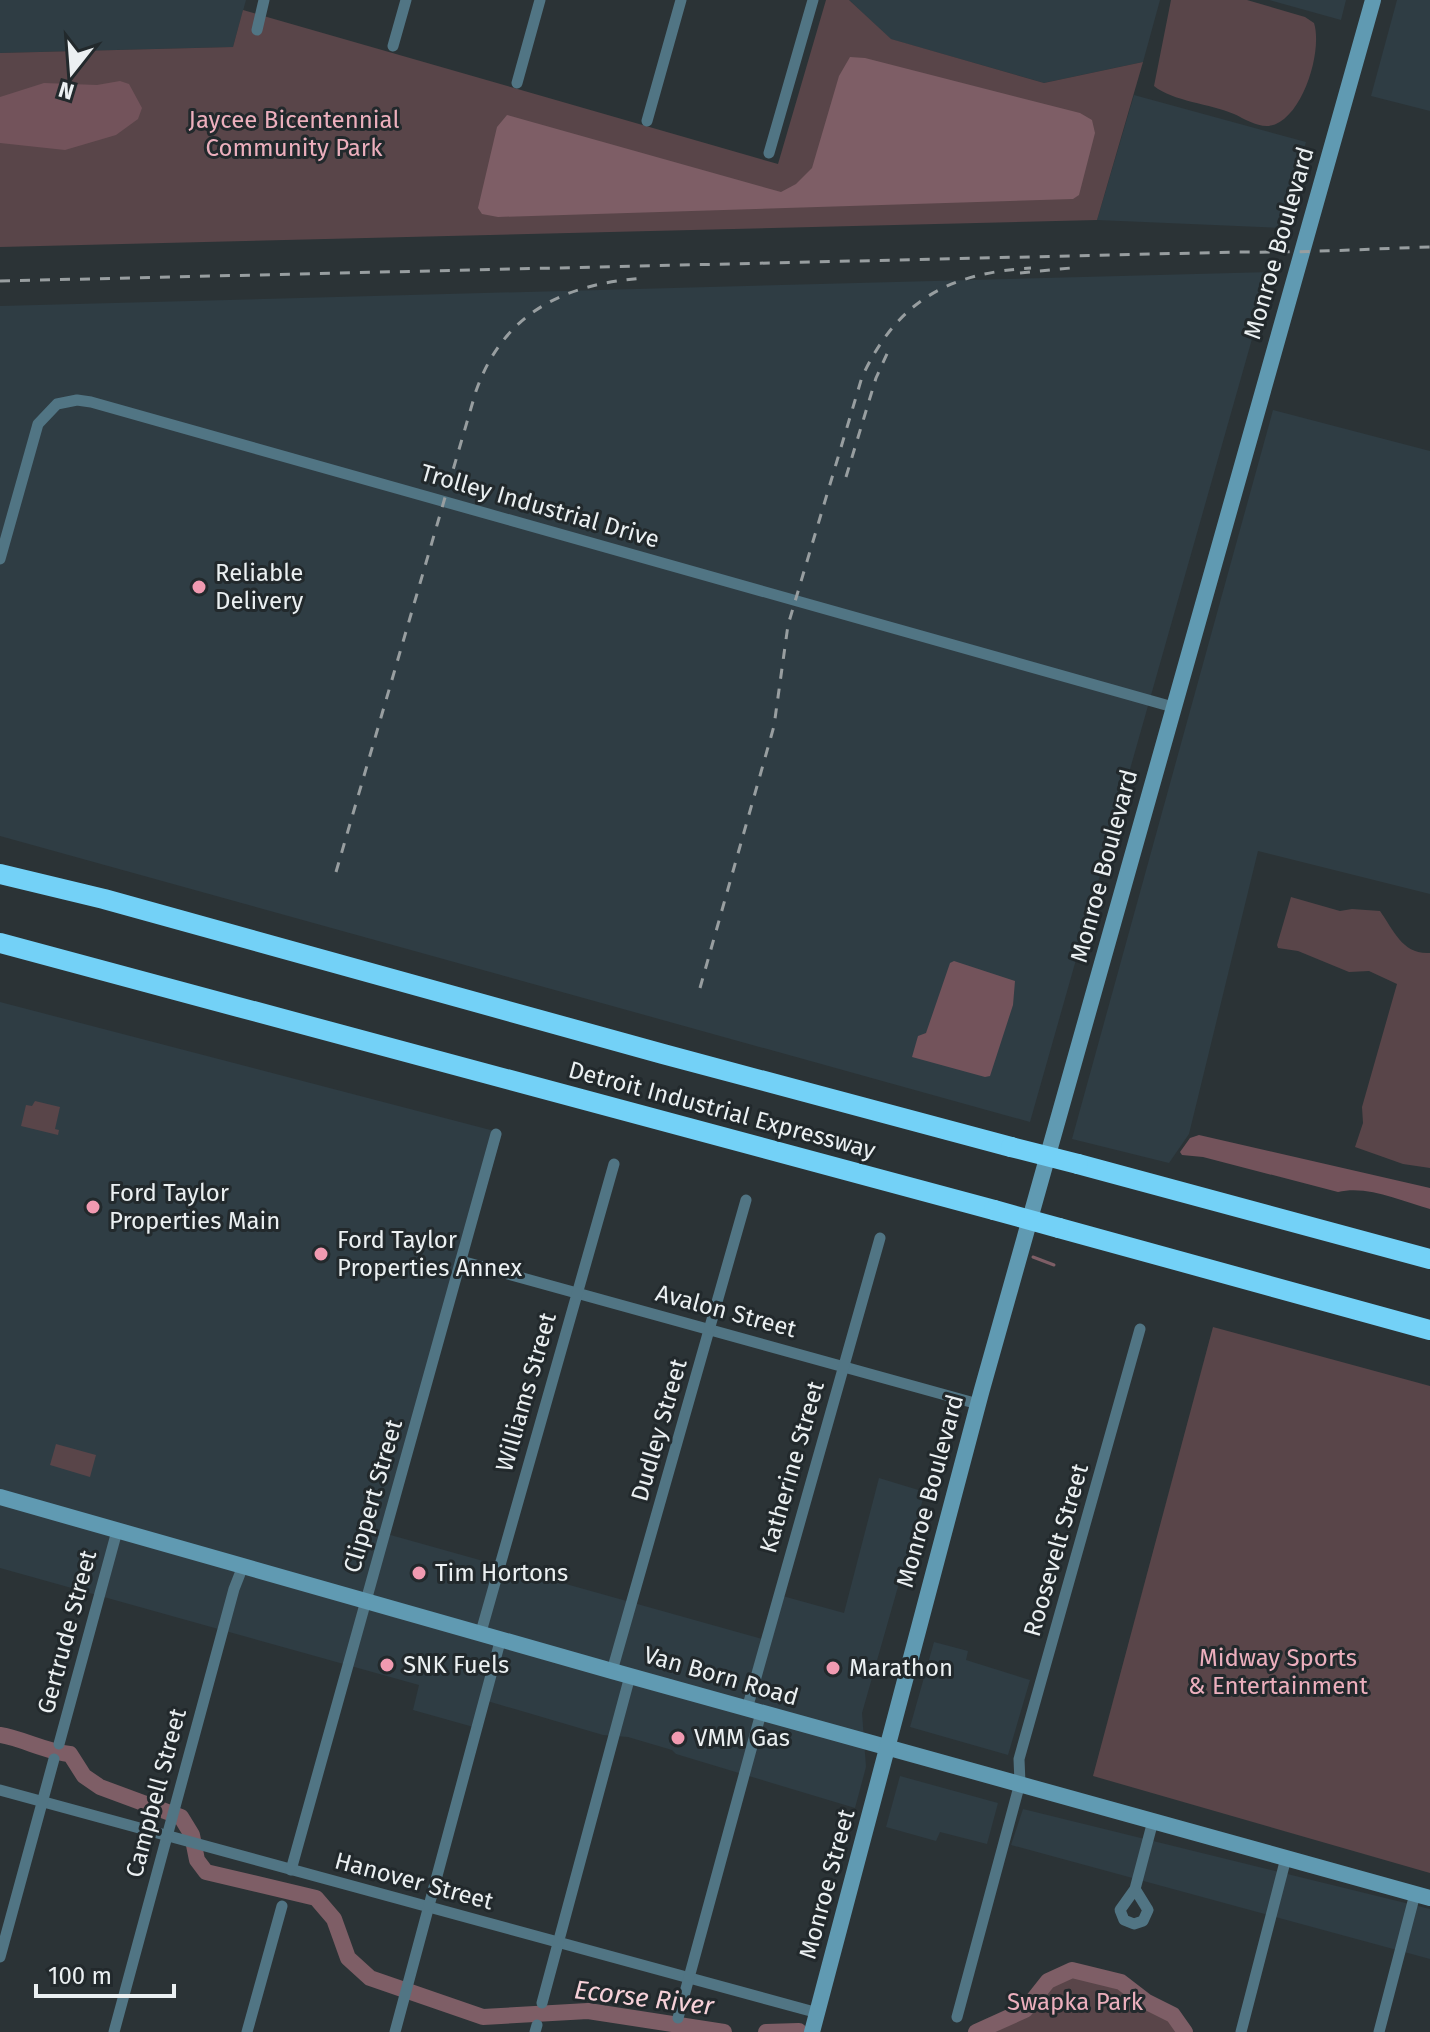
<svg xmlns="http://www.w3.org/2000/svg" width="1430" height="2032" font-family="'Fira Sans',sans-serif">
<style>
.built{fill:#2f3d44}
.green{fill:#594549}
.forest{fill:#73535b}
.water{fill:#7e5e66}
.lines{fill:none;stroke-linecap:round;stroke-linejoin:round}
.stream{stroke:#7e5e66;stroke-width:3}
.river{stroke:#7e5e66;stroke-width:16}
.street{stroke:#517584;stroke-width:11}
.secondary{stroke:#609ab2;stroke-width:16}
.highway{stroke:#73d1f7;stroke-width:20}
.rail{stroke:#989ea0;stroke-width:3;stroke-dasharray:10 10;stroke-linecap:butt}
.highway-bridge{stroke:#73d1f7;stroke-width:20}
.poi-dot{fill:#f19ab1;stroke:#22292c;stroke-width:3}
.labels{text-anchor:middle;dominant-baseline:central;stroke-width:6;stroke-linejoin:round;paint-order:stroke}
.park-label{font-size:24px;fill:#ecafbd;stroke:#22292c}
.street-label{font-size:24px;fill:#ebf0f2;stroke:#22292c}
.poi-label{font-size:24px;fill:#ebf0f2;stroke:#22292c;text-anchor:start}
.water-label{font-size:26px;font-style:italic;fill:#f7d1d9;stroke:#22292c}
</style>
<rect width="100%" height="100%" fill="#2b3336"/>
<g class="built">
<path d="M0,0H246L233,47L0,53Z"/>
<path d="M849,0H1160L1143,62L1044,83L890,39Z"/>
<path d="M1269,0H1346L1341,20Z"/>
<path d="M1397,0H1430V111L1371,96Z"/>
<path d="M1134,95L1306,142L1283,228L1097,220Z"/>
<path d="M1271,272L1030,1122L0,836V306Z"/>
<path d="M1273,410L1430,451V894L1258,851L1189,1134L1169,1163L1072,1139Z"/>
<path d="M0,1002L502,1133L387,1534L766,1640L779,1595L844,1613L879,1478L925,1492L862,1713L866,1767L855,1808L676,1754L672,1750L628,1737L603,1735L484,1700L477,1728L413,1710L419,1685L0,1568Z"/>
<path d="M934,1642L968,1651L966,1660L1030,1680L1008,1755L910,1727Z"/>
<path d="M900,1776L998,1803L987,1844L940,1832L936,1841L886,1827Z"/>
<path d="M1023,1809L1430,1909V1959L1011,1845Z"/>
</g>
<g class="green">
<path d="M826,0H849L891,39L1044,83L1143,62L1097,220L0,247V53L233,47L243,10L778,164Z"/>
<path d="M1171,0H1247L1305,17L1314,23C1323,51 1302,121 1269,126C1257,127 1245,119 1234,114C1211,104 1172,101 1154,86Z"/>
<path d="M1291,897L1340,911L1352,909L1380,911C1394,931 1403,955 1430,953V1168L1403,1164L1355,1147L1363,1123L1362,1107L1397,984L1369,971L1349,972L1298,951L1278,948L1277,945Z"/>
<path d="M35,1101L60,1107L55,1129L59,1130L58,1135L21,1126L26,1105L32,1106Z"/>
<path d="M1213,1327L1430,1386V1873L1093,1776Z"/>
<path d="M56,1444L96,1455L90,1477L50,1465Z"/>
<path d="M1072,1970L1121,1982L1147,2002L1173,2015L1185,2032H976L1025,2010L1048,1981Z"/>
</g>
<g class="forest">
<path d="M120,81L129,84L142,108L138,119L116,135L65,150L0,143V97L44,83L97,85Z"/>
<path d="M954,961L1015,981L1013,1005L990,1076L985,1077L912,1057L918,1036L926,1033L950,963Z"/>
<path d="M1199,1135L1430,1188V1209C1401,1201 1368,1185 1338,1192L1203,1157L1182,1155L1180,1152L1190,1138Z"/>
</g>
<path class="water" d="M850,57L865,58L1080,113L1092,120L1095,133L1079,195L1073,199L498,217L482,214L478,208L497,127L507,115L781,192L796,184L812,168L839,76Z"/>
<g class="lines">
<path class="stream" d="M1033,1257L1054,1265"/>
<g class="river">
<path d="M0,1735C24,1739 46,1752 70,1754L84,1776L100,1787L181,1817L192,1835L197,1860L206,1872L316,1898L334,1919L348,1958L370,1978L483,2017L588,2011L724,2032"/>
<path d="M766,2032L799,2031"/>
<path d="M976,2032L1025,2010L1048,1981L1072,1970L1121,1982L1147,2002L1173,2015L1185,2032"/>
</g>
<g class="street">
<path d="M257,30L264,0"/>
<path d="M393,46L406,0"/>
<path d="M517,83L540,0"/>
<path d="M647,121L681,0"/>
<path d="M769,153L813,0"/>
<path d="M0,559L38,424L57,404L77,400L91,402L1173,707"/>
<path d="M461,1261L978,1404"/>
<path d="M481,1632L614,1164"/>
<path d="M612,1671L746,1200"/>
<path d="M747,1709L880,1238"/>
<path d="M59,1744L117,1531"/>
<path d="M0,1790L818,2013"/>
<path d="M291,1870L496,1134"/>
<path d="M1135,1889L1148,1910L1143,1921L1134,1924L1124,1920L1120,1910L1135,1889L1153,1821"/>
<path d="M0,1957L54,1759"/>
<path d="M542,2003L630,1676"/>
<path d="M957,2017L1020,1783L1019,1759L1140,1329"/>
<path d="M678,2018L761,1713"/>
<path d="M114,2032L234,1589L243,1566"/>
<path d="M247,2032L282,1906"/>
<path d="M395,2032L501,1638"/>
<path d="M535,2032L537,2025"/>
<path d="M1241,2032L1286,1858"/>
<path d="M1379,2032L1415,1894"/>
</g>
<g class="secondary">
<path d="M0,1497L612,1671L1430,1898"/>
<path d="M812,2032L981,1393L1373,0"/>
</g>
<g class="highway">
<path d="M0,874L104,899L663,1054L1011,1147"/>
<path d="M0,943L994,1210"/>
<path d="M1078,1164L1430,1259"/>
<path d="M1059,1228L1430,1330"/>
</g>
<g class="rail">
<path d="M1020,273L1071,268"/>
<path d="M0,281L1239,252C1303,253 1366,249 1430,247"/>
<path d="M846,477L876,378L891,345"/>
<path d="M336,872L476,391C504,311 567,283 646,278"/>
<path d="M700,988L774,726L788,625L862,377C898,300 949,273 1031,268"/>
</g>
<g class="highway-bridge">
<path d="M1011,1147L1078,1164"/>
<path d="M994,1210L1059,1228"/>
</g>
</g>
<g class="poi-dot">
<circle cx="199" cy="587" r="8"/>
<circle cx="93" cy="1207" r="8"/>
<circle cx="321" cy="1254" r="8"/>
<circle cx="419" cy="1573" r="8"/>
<circle cx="387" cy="1665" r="8"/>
<circle cx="833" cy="1668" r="8"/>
<circle cx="678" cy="1738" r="8"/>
</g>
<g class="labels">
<g class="park-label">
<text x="294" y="120">Jaycee Bicentennial<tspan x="294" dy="28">Community Park</tspan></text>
<text x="1278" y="1658">Midway Sports<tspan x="1278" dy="28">&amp; Entertainment</tspan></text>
<text x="1075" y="2002">Swapka Park</text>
</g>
<g class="street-label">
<text transform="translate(1279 243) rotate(-74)">Monroe Boulevard</text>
<text transform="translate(540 506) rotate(16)">Trolley Industrial Drive</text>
<text transform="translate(1104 866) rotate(-75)">Monroe Boulevard</text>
<text transform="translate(722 1110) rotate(15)">Detroit Industrial Expressway</text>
<text transform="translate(726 1311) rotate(15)">Avalon Street</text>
<text transform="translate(526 1392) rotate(-74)">Williams Street</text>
<text transform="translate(659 1430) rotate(-74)">Dudley Street</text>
<text transform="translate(792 1467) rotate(-74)">Katherine Street</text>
<text transform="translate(930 1491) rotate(-75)">Monroe Boulevard</text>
<text transform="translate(373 1496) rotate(-74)">Clippert Street</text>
<text transform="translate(1056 1550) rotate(-74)">Roosevelt Street</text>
<text transform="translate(67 1632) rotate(-75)">Gertrude Street</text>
<text transform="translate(721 1676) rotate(16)">Van Born Road</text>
<text transform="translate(156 1793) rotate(-75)">Campbell Street</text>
<text transform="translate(414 1881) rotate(15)">Hanover Street</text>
<text transform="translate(827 1884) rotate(-75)">Monroe Street</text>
</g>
<g class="poi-label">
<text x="215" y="573">Reliable<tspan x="215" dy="28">Delivery</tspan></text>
<text x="109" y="1193">Ford Taylor<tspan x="109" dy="28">Properties Main</tspan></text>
<text x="337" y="1240">Ford Taylor<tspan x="337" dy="28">Properties Annex</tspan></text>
<text x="435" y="1573">Tim Hortons</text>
<text x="403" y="1665">SNK Fuels</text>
<text x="849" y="1668">Marathon</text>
<text x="694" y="1738">VMM Gas</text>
</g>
<g class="water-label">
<text transform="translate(644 1998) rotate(7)">Ecorse River</text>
</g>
</g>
<g transform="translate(72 72) rotate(197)" stroke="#22292c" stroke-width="6" paint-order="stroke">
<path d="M0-6L14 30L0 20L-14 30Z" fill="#ebf0f2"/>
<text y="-12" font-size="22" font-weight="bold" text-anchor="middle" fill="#ebf0f2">N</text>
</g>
<path d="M36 1984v12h138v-12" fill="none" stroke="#ebf0f2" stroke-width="4"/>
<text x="48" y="1984" font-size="24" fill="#ebf0f2" stroke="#22292c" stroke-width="6" paint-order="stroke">100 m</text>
</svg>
